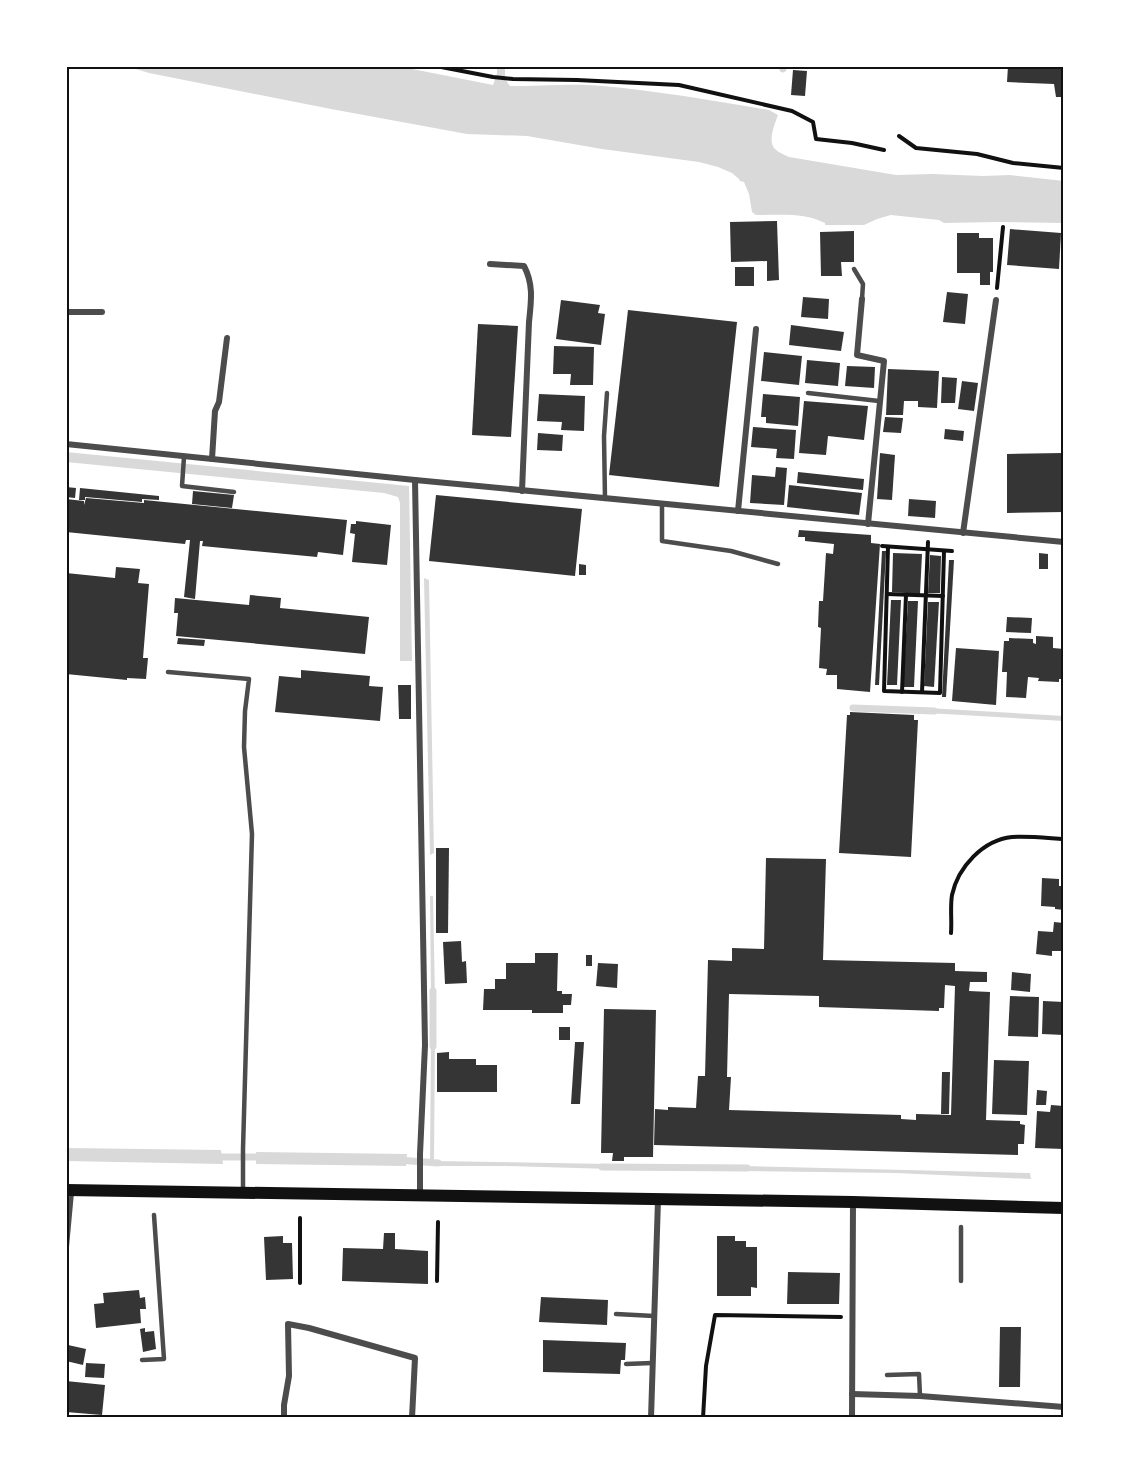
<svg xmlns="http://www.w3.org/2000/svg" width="1130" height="1484" font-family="'Titillium Web',sans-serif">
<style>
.water{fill:#d9d9d9}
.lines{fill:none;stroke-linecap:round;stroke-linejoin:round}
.stream{stroke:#d9d9d9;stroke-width:7}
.building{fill:#353535;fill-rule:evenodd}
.path{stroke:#111;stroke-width:4}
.service{stroke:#4c4c4c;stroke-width:4.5}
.minor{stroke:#4c4c4c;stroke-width:6}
.secondary{stroke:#111;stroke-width:12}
.neatline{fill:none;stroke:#111;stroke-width:2}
</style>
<rect width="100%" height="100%" fill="#fff"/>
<g class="water">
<path d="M133,66H397L493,85L497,74V66H505V79L510,86C541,86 572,83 603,86C659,91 714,101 769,110L778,115C775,123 767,142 775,149C779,153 785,155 789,157L896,175L932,174L983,176L1010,175L1064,181V223L998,222L944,223L939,220L891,215L877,219L864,225H825V223C804,212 779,215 756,215L752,212L749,194L744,182L740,181L739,179L732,173L718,167L699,162L602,149L527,136L467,134L331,109L149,73L136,69Z"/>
<path d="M66,452L409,486L412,661H400V503L398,497L384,493L66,462Z"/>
<path d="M424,578L429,580L434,853L430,855Z"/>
<path d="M928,708L1064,716V721L927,713Z"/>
<path d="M430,896H433L435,998L431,997Z"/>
<path d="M431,1037H435L434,1161L611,1164V1169L504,1166H432L430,1161Z"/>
<path d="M66,1148L221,1150L223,1164L66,1161Z"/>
<path d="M256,1152L407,1154L406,1166L256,1164Z"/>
<path d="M740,1166L1030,1173L1031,1179L896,1173L742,1171Z"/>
</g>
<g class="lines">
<g class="stream">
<path d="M783,69L784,66"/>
<path d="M853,708L934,711"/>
<path d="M433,1046V991"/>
<path d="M213,1157H264"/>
<path d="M398,1160L438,1163"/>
<path d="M602,1167L747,1168"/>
</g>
</g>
<g class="building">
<path d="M1008,66H1064V97H1056L1054,84L1007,82Z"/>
<path d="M793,70L807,71L805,96L791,95Z"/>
<path d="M777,221L779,280L767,281V261L731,262L730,222Z"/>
<path d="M1010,229L1061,233L1059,269L1007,265Z"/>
<path d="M854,231V262H841L842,276H821L820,232Z"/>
<path d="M957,233H979V238H993V272H990V285H980V273H957Z"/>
<rect x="735" y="267" width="19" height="19"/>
<path d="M947,292L968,294L965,324L943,322Z"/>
<path d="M803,297L829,299L828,319L801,317Z"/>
<path d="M561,300L600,305L598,313L605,314L601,345L556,339Z"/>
<path d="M628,310L737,322L719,487L609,475Z"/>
<path d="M478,324L518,326L511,437L472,435Z"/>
<path d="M791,325L844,332L841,351L789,345Z"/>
<path d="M554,346L594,347L593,385H570L571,374H553Z"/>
<path d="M764,352L802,356L799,385L761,381Z"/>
<path d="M807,360L840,363L838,386L805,383Z"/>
<path d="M847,366L875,367L874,388L845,386Z"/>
<path d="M888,369L939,371L937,408L918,407V401H904L903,415H886Z"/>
<path d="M942,377L957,378L955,403H941Z"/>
<path d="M962,381L978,383L974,411L958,409Z"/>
<path d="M539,394L585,396L584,431L561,430L562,422L537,421Z"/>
<path d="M763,394L800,397L798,426L766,423V417H761Z"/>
<path d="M804,401L868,406L864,440L828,436L826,455L799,453Z"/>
<path d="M885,417L903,418L901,433L883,432Z"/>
<path d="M753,427L796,430L794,459L776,458L777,449L751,447Z"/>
<path d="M945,429L964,431L963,441L944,439Z"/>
<path d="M538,433L563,435L562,451L537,450Z"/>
<path d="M880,453L895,455L892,500L877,499Z"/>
<path d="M1063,453L1064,512L1007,513V454Z"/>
<path d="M776,467L787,468L784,505L750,503L752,475L775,477Z"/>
<path d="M798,472L864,479L863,490L797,483Z"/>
<path d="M789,485L862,493L859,515L787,507Z"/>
<path d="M66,487L76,488L75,498L66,497Z"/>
<path d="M80,488L159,496V500L142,499V502L85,497V500H79Z"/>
<path d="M193,491L234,495L232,508L192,504Z"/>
<path d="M436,495L582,509L575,576L429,561Z"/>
<path d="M86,498L144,503V500L347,520L343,555L318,552L317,557L202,546L203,541H200L195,599L184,597L190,540H186L185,544L66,532V499L84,501V505Z"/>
<path d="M909,499L936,501L935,518L908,516Z"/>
<path d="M356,521L391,525L387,565L352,562L355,534L350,533L351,524H356Z"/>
<path d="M799,530L871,535V543L880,544L870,692L837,689V675H826L827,669L819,668L821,628L818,627L819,601H823L826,553L833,554L834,544L805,541V537H798Z"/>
<path d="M882,551H886L879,685H875Z"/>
<path d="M893,553L922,554L920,594L892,592Z"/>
<path d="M1039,553L1048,554V569H1039Z"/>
<path d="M930,555L941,556L940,593H928Z"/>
<path d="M949,560H954L946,697H942Z"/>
<path d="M579,564L586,565V575H579Z"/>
<path d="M116,567L140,569L138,583L149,584L143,658H148L146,679L127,678V680L66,674V573L115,578Z"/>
<path d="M250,595L281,598L280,608L369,617L365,654L176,636L178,613H174L175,598L249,605Z"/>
<path d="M891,600H901L897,685H887Z"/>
<path d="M908,601H918L914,687H903Z"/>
<path d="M928,602H939L934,687L924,686Z"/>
<path d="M1007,617L1032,618L1031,633L1006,632Z"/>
<path d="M1036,636L1053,637V648L1064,649L1063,679H1059V682L1038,681L1039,678L1028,677L1026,698L1006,697L1007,672H1002L1004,641H1009V638L1033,639V643L1036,644Z"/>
<path d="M178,638L205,640L204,646L177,644Z"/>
<path d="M956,648L999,651L996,705L952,701Z"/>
<path d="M301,670L370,676L369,686L383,687L380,721L275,712L279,676L301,678Z"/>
<path d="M398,685H411V719H399Z"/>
<path d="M850,712L914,715V720H918L911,857L839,853L847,715H850Z"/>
<path d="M436,848H449L448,933H436Z"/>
<path d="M766,858L826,859L823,960L955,963V971L987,972V982H970L969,991L990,992L986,1120L1020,1121V1124L1025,1125L1024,1144H1018V1155L654,1145L655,1109L668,1110V1107L696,1108L698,1076H705L708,960L732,961V948L764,949ZM945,985L955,986L951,1115L916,1114V1120L901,1119V1115L729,1110L731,1077H727L729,994L819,996V1007L939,1011V1008H944Z"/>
<path d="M1042,878L1059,879V886H1064V910L1055,909V907L1041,906Z"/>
<path d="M1054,922L1064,923V951H1052V956L1036,954L1038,931L1053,932Z"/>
<path d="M461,941L462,962L466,961L467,983L445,984L443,942Z"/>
<path d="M535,953H558L557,991H562V994H572L571,1005H563V1013H532V1010H483L484,989H495V979H506V963H535Z"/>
<rect x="586" y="955" width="6" height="11"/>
<path d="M598,963L618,964L617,988L596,986Z"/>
<path d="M1012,972L1031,974L1030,992L1011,990Z"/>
<path d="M1010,996L1039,997L1038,1037L1008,1036Z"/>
<path d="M1043,1001L1064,1002V1035L1042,1034Z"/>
<path d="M604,1009L656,1010L653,1157H624V1161H612L613,1153H601Z"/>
<rect x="559" y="1027" width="11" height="13"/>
<path d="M575,1042H584L580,1104H571Z"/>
<path d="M449,1052V1059H476V1065H497V1092H437V1053Z"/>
<path d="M994,1060L1029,1061L1027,1115L992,1114Z"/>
<path d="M942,1072H950L949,1114H941Z"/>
<path d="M1037,1090L1047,1091L1046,1105H1036Z"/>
<path d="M1051,1105L1064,1106V1149L1035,1148L1037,1111L1050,1112Z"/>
<path d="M384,1233H395V1249L428,1251V1284L342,1281L343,1248L383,1249Z"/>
<path d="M283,1236V1243H292L293,1279L266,1280L264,1237Z"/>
<path d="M717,1236H735V1241H746V1247H757V1288L751,1287V1296H717Z"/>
<path d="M788,1272L840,1273L839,1304H787Z"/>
<path d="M139,1290L140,1298L145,1297L146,1309H140L141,1323L96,1328L94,1304L104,1303L103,1293Z"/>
<path d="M541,1297L608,1300L607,1325L539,1322Z"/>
<path d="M1000,1327H1021L1020,1387H999Z"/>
<path d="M145,1328V1332L154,1331L156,1349L143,1352L140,1329Z"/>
<path d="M543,1340L626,1343L625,1360H621L620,1374L543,1372Z"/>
<path d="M68,1345L86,1349L83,1365L66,1361Z"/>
<path d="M86,1363L105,1364L104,1378L85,1377Z"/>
<path d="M66,1381L105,1385L102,1415L66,1412Z"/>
</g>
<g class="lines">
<g class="path">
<path d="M436,66L493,77L513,79L577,80L679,85L792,111L813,122L816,139L852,143L884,150"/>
<path d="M899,136L916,148L977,154L1013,163L1064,168"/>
<path d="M997,288L1003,227"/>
<path d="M882,546L952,551"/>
<path d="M888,547L884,691L940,693L944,551"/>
<path d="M887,594L943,596"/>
<path d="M902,692L906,595"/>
<path d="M922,692L928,542"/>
<path d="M951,933C952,921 950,907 952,895C958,867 983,840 1012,837C1029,836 1047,838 1064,839"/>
<path d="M437,1281L438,1222"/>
<path d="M300,1283V1218"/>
<path d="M703,1418L706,1366L715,1315L841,1317"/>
</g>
<g class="service">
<path d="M854,269L863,284L862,299"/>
<path d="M808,393L879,401"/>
<path d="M184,457L182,486L234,492"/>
<path d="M605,499L604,436L607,393"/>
<path d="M662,504V541L731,551L778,564"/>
<path d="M168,672L249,679L245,711L244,747L252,834L243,1149V1190"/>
<path d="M961,1227V1281"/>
<path d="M66,1255L72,1190"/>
<path d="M616,1314L654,1316"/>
<path d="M142,1360L164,1359L154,1215"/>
<path d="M626,1364L652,1363"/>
<path d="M887,1375L919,1374L920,1396"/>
</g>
<g class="minor">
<path d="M490,264L524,266C534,285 531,302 529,322L522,491"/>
<path d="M862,299L857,355L884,361L868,524"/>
<path d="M66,312H102"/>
<path d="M66,444L415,480L1064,542"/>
<path d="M212,459L215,411L219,402L227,338"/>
<path d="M415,480L425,1045L420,1154V1196"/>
<path d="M738,511L756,329"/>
<path d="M963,533L996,300"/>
<path d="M852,1394L920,1396L1064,1407"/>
<path d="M284,1418V1405L289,1376L288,1324L309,1328L415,1358L412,1418"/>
<path d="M651,1418L658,1200"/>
<path d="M852,1418L853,1202"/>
</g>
<path class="secondary" d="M66,1190L853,1202L1064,1208"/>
</g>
<rect width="1130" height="1484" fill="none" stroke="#ffffff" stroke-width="135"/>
<rect x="68" y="68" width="994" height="1348" class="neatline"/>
</svg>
